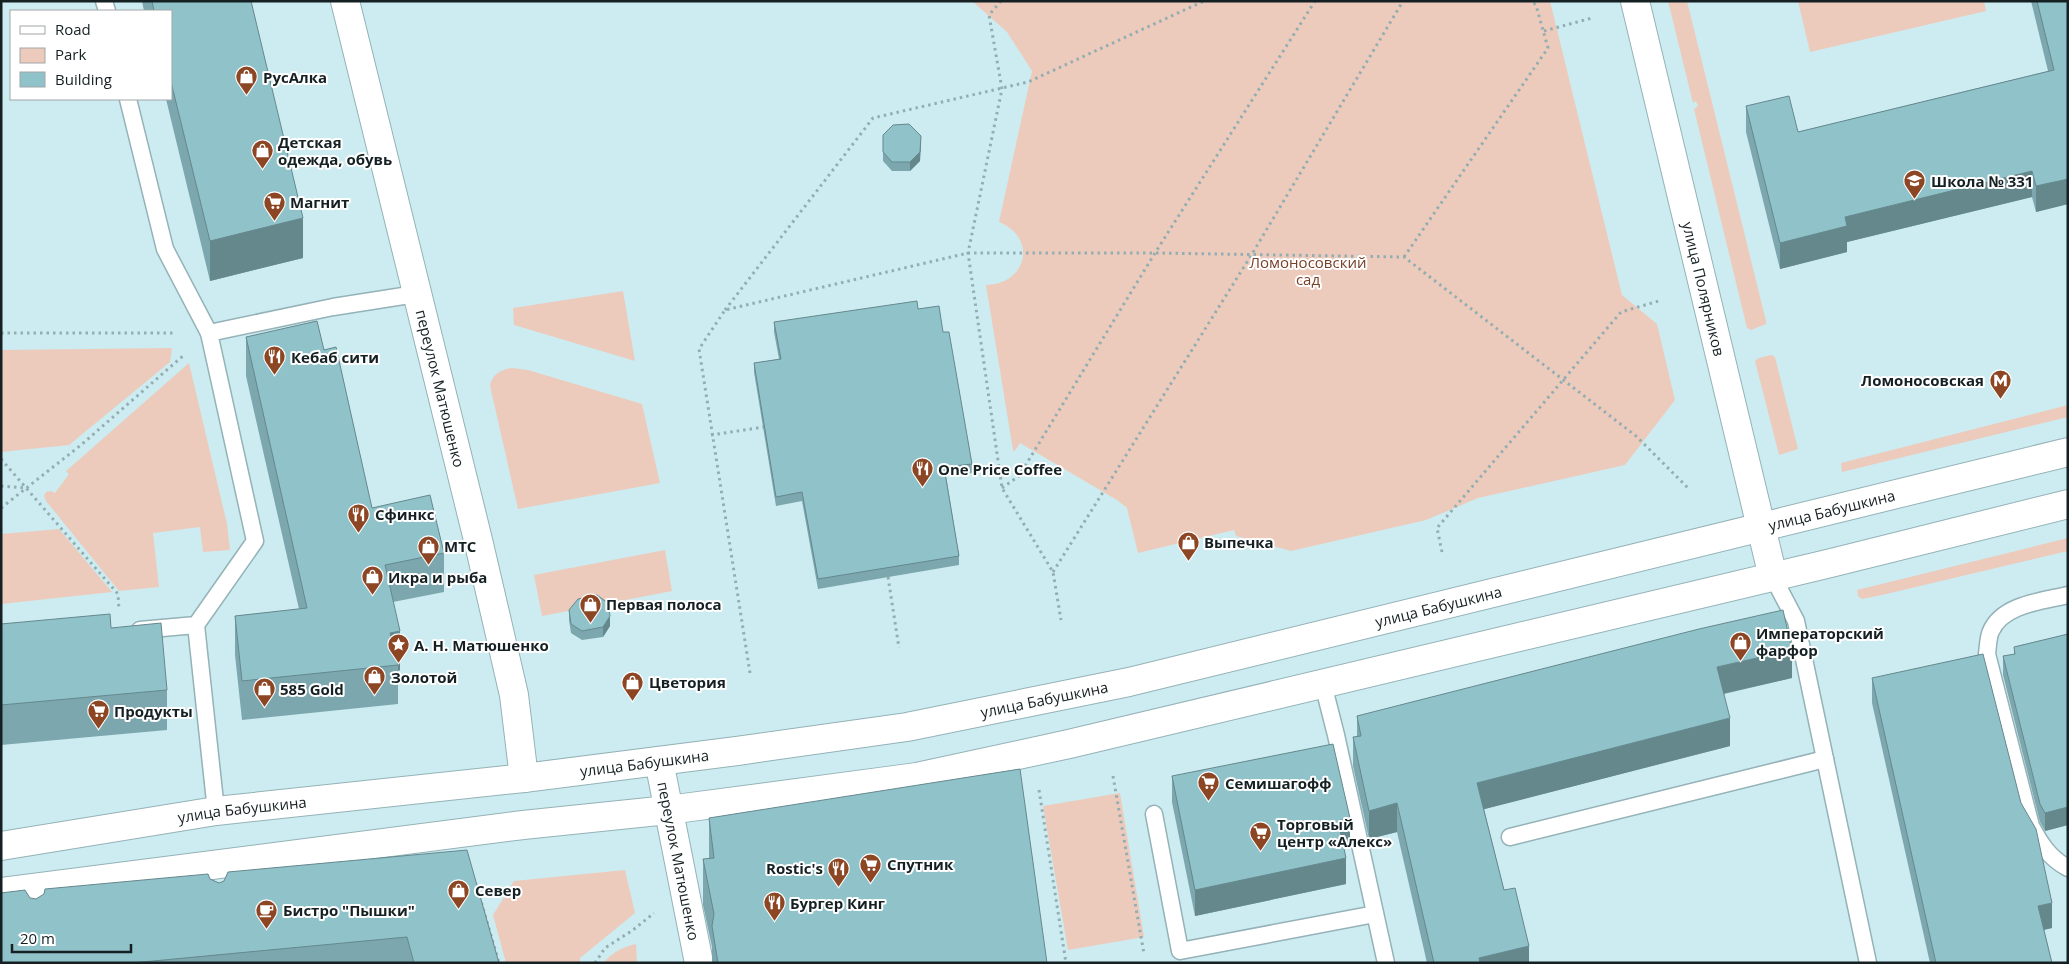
<svg xmlns="http://www.w3.org/2000/svg" width="2069" height="964" font-family="'Open Sans',sans-serif">
<style>
.green{fill:#edcbbc}
.lines{fill:none;stroke-linecap:round;stroke-linejoin:round}
.service-casing{stroke:#94b2b7;stroke-width:19}
.minor-casing{stroke:#94b2b7;stroke-width:30}
.tertiary-casing{stroke:#94b2b7;stroke-width:30}
.path{stroke:#94adb1;stroke-width:3;stroke-dasharray:2.5 4;stroke-linecap:butt}
.service{stroke:#fff;stroke-width:16}
.minor{stroke:#fff;stroke-width:28}
.tertiary{stroke:#fff;stroke-width:28}
.wall{fill:#7ca7ae}
.shaded-wall{fill:#65888d}
.building{fill:#90c2ca;stroke:#65888d}
.labels{text-anchor:middle;dominant-baseline:central;stroke-width:4;stroke-linejoin:round;paint-order:stroke}
.poi-label{font-size:15px;font-weight:bold;fill:#152022;stroke:#fff;text-anchor:start}
.park-label{font-size:15px;fill:#774128;stroke:#fff}
.street-label{font-size:15px;fill:#152022;stroke:#fff}
</style>
<rect width="100%" height="100%" fill="#ccecf1"/>
<g class="green">
<path d="M972,1H1550L1622,295L1657,324L1675,400L1625,465L1478,498L1426,520L1291,551L1236,536L1234,530L1138,553L1127,508L1117,500L1020,443L1015,451L1013,450L986,285C1027,284 1038,238 999,222L1032,71L1007,32Z"/>
<path d="M1668,1H1687L1766,321V324L1751,330L1747,328L1694,109L1698,106L1696,101L1693,103Z"/>
<path d="M1798,1H1984L1986,11L1810,52Z"/>
<path d="M623,291L635,361L514,325L513,308Z"/>
<path d="M172,348L170,362L69,445L1,452V350Z"/>
<path d="M1771,355L1775,357L1798,449L1779,455L1755,361L1759,358Z"/>
<path d="M189,363L227,524L230,550L203,552L200,527L153,533L159,587L119,591L46,501L44,496L46,492L51,491L55,493L69,474L66,471Z"/>
<path d="M512,368L528,370L642,404L660,483L518,509L490,386C491,375 502,369 512,368Z"/>
<path d="M2068,405V417L1842,472L1841,463Z"/>
<path d="M59,529L112,592L1,604V534Z"/>
<path d="M2068,538V551L1882,595L1862,599L1858,596L1857,590Z"/>
<path d="M665,550L672,591L542,616L534,575Z"/>
<path d="M1120,793L1144,937L1068,950L1043,806Z"/>
<path d="M625,870L635,913L580,958V963H506L493,915L514,881Z"/>
<path d="M636,944L637,963H603C613,952 622,947 636,944Z"/>
</g>
<g class="lines">
<defs>
<g id="service">
<path d="M104,1L107,11"/>
<path d="M128,99L165,249L209,333"/>
<path d="M1773,577L1796,621L1868,963"/>
<path d="M2068,595C2043,601 2003,604 1991,631C1988,637 1988,647 1987,654L2031,826C2040,843 2049,858 2068,868"/>
<path d="M196,625L216,811"/>
<path d="M140,630L196,625L255,541L209,333L333,307L416,294"/>
<path d="M1323,684L1336,735L1386,963"/>
<path d="M1154,814L1180,951L1375,914"/>
<path d="M1510,837L1825,759"/>
</g>
<g id="minor">
<path id="s1" d="M345,1L479,544L514,695L524,778"/>
<path id="s2" d="M1635,1L1773,577"/>
<path id="s3" d="M659,761L699,963"/>
</g>
<g id="tertiary">
<path id="s4" d="M1,846L216,811L524,778L737,751L907,727L1129,682L2068,452"/>
<path d="M1,892L523,825L668,810L917,777L1069,744L1831,563L2068,504"/>
</g>
</defs>
<use href="#service" class="service-casing"/>
<use href="#minor" class="minor-casing"/>
<use href="#tertiary" class="tertiary-casing"/>
<g class="path">
<path d="M1001,1L989,15L1002,89L968,253L1002,488L1053,572L1061,620"/>
<path d="M1544,31L1592,18"/>
<path d="M1404,257L1548,48L1536,5L1531,1"/>
<path d="M725,310L873,118L1028,82L1204,1"/>
<path d="M1,333H176"/>
<path d="M711,435L764,427"/>
<path d="M1,459L118,594L119,610"/>
<path d="M1,486L26,488"/>
<path d="M1002,488L1019,476L1155,253L1315,1"/>
<path d="M1,508L81,445L184,355"/>
<path d="M1442,552L1437,528L1621,312L1662,300"/>
<path d="M1053,572L1252,254L1403,1"/>
<path d="M888,577L899,648"/>
<path d="M750,673L699,349L725,310L968,253H1155L1404,257L1636,436L1689,489"/>
<path d="M1113,776L1144,954"/>
<path d="M1039,790L1066,963"/>
<path d="M476,884L499,963"/>
<path d="M595,963L605,948L633,930L654,913"/>
</g>
<use href="#service" class="service"/>
<use href="#minor" class="minor"/>
<use href="#tertiary" class="tertiary"/>
</g>
<g class="wall">
<path d="M142,1H251L303,258L210,281L166,99H171V11H144Z"/>
<path d="M2031,1H2068V204L2036,212L2032,197L1847,242V252L1780,269L1746,132V106L1798,132L2048,71Z"/>
<path d="M883,135L921,145L920,161L910,171H892L883,161Z"/>
<path d="M918,309L943,332L972,464V473L946,476L959,556V565L818,589L802,501L776,506L754,372V363L779,359L774,332V322Z"/>
<path d="M246,337L324,350L372,508L444,553V592L393,602L400,670L398,671V704L242,720L235,655V616L299,609L246,376Z"/>
<path d="M569,610L610,626L603,637L582,640L571,633L569,620Z"/>
<path d="M1,624L111,628L167,690V730L1,745Z"/>
<path d="M2068,634V825L2045,831L2040,822L2003,675V656L2014,654V647Z"/>
<path d="M1792,678L1724,694L1730,746L1484,809L1504,890L1529,963H1427L1397,832L1369,839L1353,766V737H1357V716Z"/>
<path d="M1872,678L2052,928L2044,930L2052,963H1930L1872,703Z"/>
<path d="M1172,776L1350,844L1343,845L1346,884L1195,916L1172,802Z"/>
<path d="M709,818L1047,963H712V947L703,905V859H709Z"/>
<path d="M210,879L219,883L499,963H1L30,898L36,899Z"/>
</g>
<g class="shaded-wall">
<path d="M921,136L920,161L910,171V162Z"/>
<path d="M2032,171V197L1847,242V252L1780,269V243L1845,217Z"/>
<path d="M2068,179V204L2036,212V186Z"/>
<path d="M303,218V258L210,281V241Z"/>
<path d="M610,616V626L603,637V627Z"/>
<path d="M400,631V670L398,671V665L390,633Z"/>
<path d="M1792,650V678L1717,695V667Z"/>
<path d="M1730,718V746L1477,811V783Z"/>
<path d="M1397,803V832L1369,839V811Z"/>
<path d="M2068,807V825L2045,831V813Z"/>
<path d="M1350,818V844L1338,847V821Z"/>
<path d="M1346,858V884L1195,916V890Z"/>
<path d="M2052,903V928L2038,931V906Z"/>
<path d="M1529,946V963H1479V958Z"/>
</g>
<g class="building">
<path d="M152,1H251L303,218L210,241L171,82V11H154Z"/>
<path d="M2037,1H2068V179L2036,186L2032,171L1845,217L1847,226L1780,243L1746,106L1789,96L1798,132L2054,70Z"/>
<path d="M909,124L921,136L920,152L910,162H892L883,152V135L893,125Z"/>
<path d="M917,301L918,309L939,306L943,332H949L972,464L944,467L959,556L818,579L802,492L776,497L754,363L781,359L774,322Z"/>
<path d="M317,321L324,350L336,347L372,508L430,495L444,553L385,565L400,631L390,633L398,665L242,681L235,616L307,608L246,337Z"/>
<path d="M597,595L608,603L610,616L603,627L582,631L571,624L569,610L578,599Z"/>
<path d="M1783,610L1792,650L1717,667L1730,718L1477,783L1504,890L1515,888L1529,946L1479,958L1480,963H1434L1397,803L1369,811L1353,737L1361,736L1357,716L1699,629Z"/>
<path d="M110,614L111,628L161,623L167,690L1,705V624Z"/>
<path d="M2068,634V807L2045,813L2040,804L2003,656L2015,654L2014,647Z"/>
<path d="M1983,654L2021,803L2036,829L2052,903L2038,906L2052,963H1936L1872,678Z"/>
<path d="M1333,744L1350,818L1338,821L1346,858L1195,890L1172,776Z"/>
<path d="M1020,769L1047,963H718L712,926L714,914L703,859L714,858L709,818Z"/>
<path d="M467,850L499,963H414L407,937L132,963H1V893L25,890L30,898L36,899L44,894L45,889L208,874L210,879L219,883L224,881L228,872Z"/>
</g>
<defs>
<symbol id="shop-pin" viewBox="-11 -11 22 30"><path d="M0 17L-7.5 6A9.5 9.5 0 1 1 7.5 6Z" fill="#8d4623" stroke="#fff"/><path d="M-5-2.5h2.3a2.7 3.5 0 0 1 5.4 0H5L5.5 6h-11ZM-1.5-2.5h3a1.5 2.3 0 0 0-3 0Z" fill="#fff"/></symbol>
<symbol id="school-pin" viewBox="-11 -11 22 30"><path d="M0 17L-7.5 6A9.5 9.5 0 1 1 7.5 6Z" fill="#8d4623" stroke="#fff"/><path d="M0-5L7-2L0 1L-7-2ZM-4 1L0 2.5L4 1V4Q0 6-4 4Z" fill="#fff"/></symbol>
<symbol id="supermarket-pin" viewBox="-11 -11 22 30"><path d="M0 17L-7.5 6A9.5 9.5 0 1 1 7.5 6Z" fill="#8d4623" stroke="#fff"/><path d="M-6-5.5h2.5l.6 2H6L4.5 2H-2.5L-4.4-4H-6ZM-1.5 3.2a1.3 1.3 0 1 0 .1 0ZM3 3.2a1.3 1.3 0 1 0 .1 0Z" fill="#fff"/></symbol>
<symbol id="restaurant-pin" viewBox="-11 -11 22 30"><path d="M0 17L-7.5 6A9.5 9.5 0 1 1 7.5 6Z" fill="#8d4623" stroke="#fff"/><path d="M-5-6h1v4h1v-4h1v4h1v-4h1v5L-1.5 .5V6h-2V.5L-5-1ZM5-6V6H3V1.5H1.5Q1.5-4 5-6Z" fill="#fff"/></symbol>
<symbol id="metro-pin" viewBox="-11 -11 22 30"><path d="M0 17L-7.5 6A9.5 9.5 0 1 1 7.5 6Z" fill="#8d4623" stroke="#fff"/><path d="M-5.5 5V-5H-3L0 0L3-5H5.5V5H3V-.5L0 4L-3-.5V5Z" fill="#fff"/></symbol>
<symbol id="sight-pin" viewBox="-11 -11 22 30"><path d="M0 17L-7.5 6A9.5 9.5 0 1 1 7.5 6Z" fill="#8d4623" stroke="#fff"/><path d="M0-6L1.8-2.2L6-1.7L2.9 1.2L3.7 5.4L0 3.3L-3.7 5.4L-2.9 1.2L-6-1.7L-1.8-2.2Z" fill="#fff"/></symbol>
<symbol id="cafe-pin" viewBox="-11 -11 22 30"><path d="M0 17L-7.5 6A9.5 9.5 0 1 1 7.5 6Z" fill="#8d4623" stroke="#fff"/><path d="M-5.5-4.5H6V0H3Q3 3.5 0 3.5H-2.5Q-5.5 3.5-5.5 0ZM3-3.2v2h1.7v-2ZM-6 4.5H4V6H-6Z" fill="#fff"/></symbol>
</defs>
<g fill-rule="evenodd">
<use href="#shop-pin" x="234" y="64" width="25" height="34"/>
<use href="#shop-pin" x="250" y="138" width="25" height="34"/>
<use href="#school-pin" x="1902" y="168" width="25" height="34"/>
<use href="#supermarket-pin" x="262" y="190" width="25" height="34"/>
<use href="#restaurant-pin" x="262" y="344" width="25" height="34"/>
<use href="#metro-pin" x="1988" y="368" width="25" height="34"/>
<use href="#restaurant-pin" x="910" y="456" width="25" height="34"/>
<use href="#restaurant-pin" x="346" y="502" width="25" height="34"/>
<use href="#shop-pin" x="1176" y="530" width="25" height="34"/>
<use href="#shop-pin" x="416" y="534" width="25" height="34"/>
<use href="#shop-pin" x="360" y="564" width="25" height="34"/>
<use href="#shop-pin" x="578" y="592" width="25" height="34"/>
<use href="#shop-pin" x="1728" y="630" width="25" height="34"/>
<use href="#sight-pin" x="386" y="632" width="25" height="34"/>
<use href="#shop-pin" x="362" y="664" width="25" height="34"/>
<use href="#shop-pin" x="620" y="670" width="25" height="34"/>
<use href="#shop-pin" x="252" y="676" width="25" height="34"/>
<use href="#supermarket-pin" x="86" y="698" width="25" height="34"/>
<use href="#supermarket-pin" x="1196" y="770" width="25" height="34"/>
<use href="#supermarket-pin" x="1248" y="820" width="25" height="34"/>
<use href="#supermarket-pin" x="858" y="852" width="25" height="34"/>
<use href="#restaurant-pin" x="826" y="856" width="25" height="34"/>
<use href="#shop-pin" x="446" y="878" width="25" height="34"/>
<use href="#restaurant-pin" x="762" y="890" width="25" height="34"/>
<use href="#cafe-pin" x="254" y="898" width="25" height="34"/>
</g>
<g class="labels">
<g class="poi-label">
<text x="263" y="77">РусАлка</text>
<text x="278" y="142">Детская<tspan x="278" dy="17">одежда, обувь</tspan></text>
<text x="1931" y="181">Школа № 331</text>
<text x="290" y="202">Магнит</text>
<text x="291" y="357">Кебаб сити</text>
<text x="1984" y="380" text-anchor="end">Ломоносовская</text>
<text x="938" y="469">One Price Coffee</text>
<text x="375" y="514">Сфинкс</text>
<text x="1204" y="542">Выпечка</text>
<text x="444" y="546">МТС</text>
<text x="388" y="577">Икра и рыба</text>
<text x="606" y="604">Первая полоса</text>
<text x="1756" y="633">Императорский<tspan x="1756" dy="17">фарфор</tspan></text>
<text x="414" y="645">А. Н. Матюшенко</text>
<text x="391" y="677">Золотой</text>
<text x="649" y="682">Цветория</text>
<text x="280" y="689">585 Gold</text>
<text x="114" y="711">Продукты</text>
<text x="1225" y="783">Семишагофф</text>
<text x="1277" y="824">Торговый<tspan x="1277" dy="17">центр «Алекс»</tspan></text>
<text x="887" y="864">Спутник</text>
<text x="823" y="868" text-anchor="end">Rostic's</text>
<text x="475" y="890">Север</text>
<text x="790" y="903">Бургер Кинг</text>
<text x="283" y="910">Бистро "Пышки"</text>
</g>
<g class="park-label">
<text x="1308" y="262">Ломоносовский<tspan x="1308" dy="17">сад</tspan></text>
</g>
<g class="street-label">
<text stroke="none"><textPath href="#s2" startOffset="296">улица Полярников</textPath></text>
<text stroke="none"><textPath href="#s1" startOffset="399">переулок Матюшенко</textPath></text>
<text stroke="none"><textPath href="#s4" startOffset="1864">улица Бабушкина</textPath></text>
<text stroke="none"><textPath href="#s4" startOffset="1459">улица Бабушкина</textPath></text>
<text stroke="none"><textPath href="#s4" startOffset="1054">улица Бабушкина</textPath></text>
<text stroke="none"><textPath href="#s4" startOffset="649">улица Бабушкина</textPath></text>
<text stroke="none"><textPath href="#s4" startOffset="244">улица Бабушкина</textPath></text>
<text stroke="none"><textPath href="#s3" startOffset="102">переулок Матюшенко</textPath></text>
</g>
</g>
<rect width="2069" height="964" fill="none" stroke="#152022" stroke-width="5"/>
<rect x="10" y="10" width="162" height="90" fill="#ffffff" stroke="#a1a6a7"/>
<rect x="20" y="26" width="25" height="8" fill="#ffffff" stroke="#a1a6a7"/>
<text x="55" y="35" font-size="15" fill="#152022">Road</text>
<rect x="20" y="48" width="25" height="15" fill="#edcbbc" stroke="#a1a6a7"/>
<text x="55" y="60" font-size="15" fill="#152022">Park</text>
<rect x="20" y="72" width="25" height="15" fill="#90c2ca" stroke="#a1a6a7"/>
<text x="55" y="85" font-size="15" fill="#152022">Building</text>
<path d="M12 944v8h119v-8" fill="none" stroke="#152022" stroke-width="2.5"/>
<text x="20" y="944" font-size="15" fill="#152022" stroke="#ffffff" stroke-width="4" paint-order="stroke">20 m</text>
</svg>
